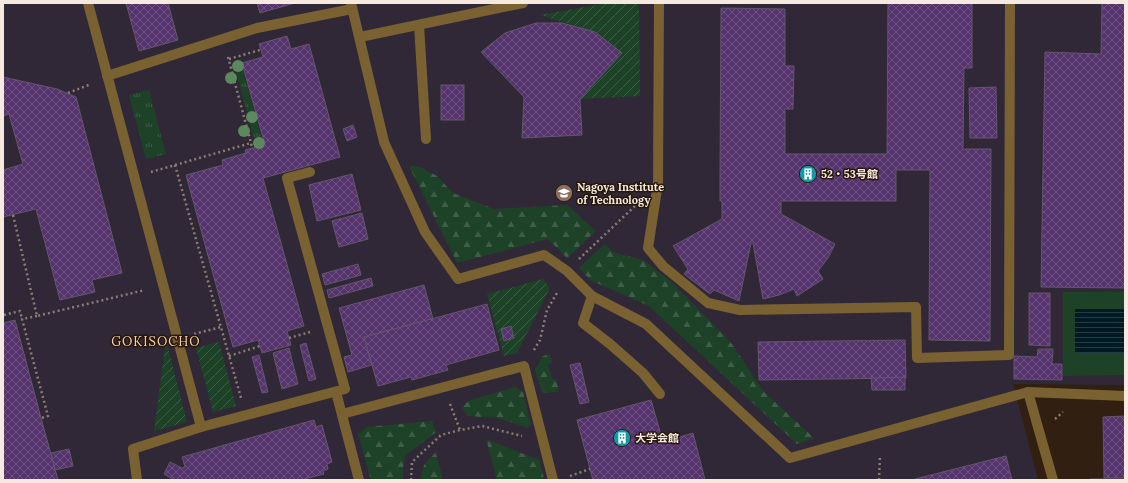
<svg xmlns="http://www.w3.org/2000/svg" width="1128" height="483" font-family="Lora,'Noto Sans JP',serif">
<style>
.education{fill:#312837}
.grass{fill:url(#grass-tufts)}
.forest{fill:url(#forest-firs)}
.park{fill:#1e4228}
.garden{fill:url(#garden-furrows)}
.water{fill:url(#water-rules)}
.building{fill:url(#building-cross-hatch);stroke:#62566c}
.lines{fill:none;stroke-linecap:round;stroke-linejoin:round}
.path{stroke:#8c7d71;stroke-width:2.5;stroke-dasharray:2 3;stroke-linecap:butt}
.lane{stroke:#796131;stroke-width:10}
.street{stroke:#796131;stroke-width:10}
.tree{fill:#5d875c}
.labels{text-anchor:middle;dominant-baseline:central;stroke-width:3;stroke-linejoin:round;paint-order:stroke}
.poi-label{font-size:11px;font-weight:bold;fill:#f5e9e0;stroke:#271708;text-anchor:start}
.quarter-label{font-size:13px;letter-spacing:1px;fill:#f8ceb2;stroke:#271708}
</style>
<defs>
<pattern id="grass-tufts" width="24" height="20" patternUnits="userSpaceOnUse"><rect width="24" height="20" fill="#1e4228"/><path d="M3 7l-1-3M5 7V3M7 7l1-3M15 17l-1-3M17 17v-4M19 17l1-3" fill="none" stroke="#3f5d47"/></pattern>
<pattern id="forest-firs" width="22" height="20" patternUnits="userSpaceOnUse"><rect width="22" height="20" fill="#1e4228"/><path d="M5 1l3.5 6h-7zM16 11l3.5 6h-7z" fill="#3f5d47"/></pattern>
<pattern id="garden-furrows" width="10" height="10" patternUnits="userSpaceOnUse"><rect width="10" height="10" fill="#1e4228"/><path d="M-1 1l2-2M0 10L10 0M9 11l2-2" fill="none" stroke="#3f5d47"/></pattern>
<pattern id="water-rules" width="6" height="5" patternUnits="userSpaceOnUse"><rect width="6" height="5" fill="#001a23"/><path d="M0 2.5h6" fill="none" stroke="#263b43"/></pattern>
<pattern id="building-cross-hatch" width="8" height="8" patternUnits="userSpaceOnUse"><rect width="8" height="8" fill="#55346e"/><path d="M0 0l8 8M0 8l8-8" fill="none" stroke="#6e5182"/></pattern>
</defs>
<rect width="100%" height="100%" fill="#312012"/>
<path class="education" d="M3,3H1125V385L1013,384L1038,480H3Z"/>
<g class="grass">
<path d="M241,62L263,144L256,146L234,64Z"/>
<path d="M149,90L166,154L146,159L129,95Z"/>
</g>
<g class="forest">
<path d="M409,166L420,167L437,176L453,193L494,209L567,205L596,231L567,258L548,239L457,263Z"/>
<path d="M605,244L613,252L643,260L674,284L732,344L763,391L814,438L797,444L649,306L590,280L579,268Z"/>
<path d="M550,354L552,363L548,364L552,379H556L559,391L547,393L542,392L535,370L543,356Z"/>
<path d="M515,387L523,392L531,424L528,428L498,418L468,416L462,408L468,401Z"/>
<path d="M432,421L436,432L405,456L403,468V480H371L358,434L367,427Z"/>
<path d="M486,439L539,460L544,478L542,480H497Z"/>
<path d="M436,452L443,480H420L424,465Z"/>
</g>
<path class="park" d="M1063,292H1125V375L1063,376Z"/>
<g class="garden">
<path d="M606,3H639L640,96L580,99L622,53L595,32L540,15Z"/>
<path d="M543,279L550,288L517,353L504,356L487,294Z"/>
<path d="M166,340L187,422L154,431Z"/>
<path d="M219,342L236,406L213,412L196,348Z"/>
</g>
<rect class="water" x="1075" y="309" width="50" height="44"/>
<g class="building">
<path d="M126,3H168L178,40L139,51Z"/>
<path d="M257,3H295L260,13Z"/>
<path d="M888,3H972V68H964L963,149H991L990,341L929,340L930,170H896V201H781V214L835,244L828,258L818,271L823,279L797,296L794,289L779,295L763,299L753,243H751L739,301L714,290L710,294L684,274L688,269L673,246L722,219V201H720V178L721,8L785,9V66H794L793,109H785V154H887Z"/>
<path d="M1102,3H1125V288L1041,287L1045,52L1101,54Z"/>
<path d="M536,23H562L595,32L622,53L580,99L582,135L522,138L524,97L481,52L505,33Z"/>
<path d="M287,36L291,49L309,44L340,157L263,178L304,326L287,331L291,345L262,353L258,340L233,347L186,175L223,165L222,160L246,153L245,150L265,145L242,63L263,57L259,44Z"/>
<path d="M3,77L57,89L76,97L122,273L92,280L95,292L60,300L36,209L3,217V170L23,164L9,114L3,116Z"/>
<rect x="441" y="85" width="23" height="35"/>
<path d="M996,87L997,138H970L969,88Z"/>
<path d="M353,125L357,137L347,141L343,129Z"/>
<path d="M352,174L361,210L317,221L309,185Z"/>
<path d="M362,213L368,239L339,247L332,221Z"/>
<path d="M358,264L361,275L325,285L322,274Z"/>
<path d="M371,278L373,286L329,298L327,290Z"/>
<path d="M424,285L433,319L364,337L372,365L348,372L344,357L352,355L339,308Z"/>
<path d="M1029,293H1050V346L1029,345Z"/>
<path d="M487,304L499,350L446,365L448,370L412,380L411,377L378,386L364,337Z"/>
<path d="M15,320L41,418L58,480H3V323Z"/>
<path d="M511,326L514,338L504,341L501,329Z"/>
<path d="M905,340L906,378L759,380L758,342Z"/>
<path d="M306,343L316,379L309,381L300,345Z"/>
<path d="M289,348L298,384L282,389L273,353Z"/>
<path d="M1038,349H1053L1052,364H1062V380L1014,379V356L1037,357Z"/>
<path d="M259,355L268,392L262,393L252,357Z"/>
<path d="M580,363L589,402L580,404L570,365Z"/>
<path d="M905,377V390H872L871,378Z"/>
<path d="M651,400L663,442L693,433L705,480H593L577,420Z"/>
<path d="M1125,416V478H1104L1103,417Z"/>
<path d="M314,420L316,427L322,425L332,462L327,464L328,469L323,471L324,474L301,480H174L164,474L170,462L182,468L185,467L182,457Z"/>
<path d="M69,449L73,466L55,470L51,453Z"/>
<path d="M1006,456L1012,480H916L915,479Z"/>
<path d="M1090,479H1125V480H1091Z"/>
</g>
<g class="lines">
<g class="path">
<path d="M228,57L251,143"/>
<path d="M229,59L260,50"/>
<path d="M68,93L91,84"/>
<path d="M175,165L241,398"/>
<path d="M151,172L251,143L252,148"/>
<path d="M13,215L37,316L145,290"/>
<path d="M579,259L635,206"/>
<path d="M4,315L20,311L22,319"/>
<path d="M37,316L22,319L48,416L41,418"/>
<path d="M194,334L221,327"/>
<path d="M289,338L310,332"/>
<path d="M534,350L540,340L547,310L557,293"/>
<path d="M229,356L260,346"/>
<path d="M450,404L460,430"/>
<path d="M1055,419L1063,412"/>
<path d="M570,476L590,469"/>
<path d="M411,480L412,462L441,435L460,430L482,426L522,436"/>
<path d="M879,480L880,455"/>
</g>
<g class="lane">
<path d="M88,3L201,427"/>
<path d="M659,3L658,183L648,248L663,266L708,303L740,310L916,307L917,358L1009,355L1010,3"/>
<path d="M419,25L426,139"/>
<path d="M360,37L523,3"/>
<path d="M107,76L257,28L352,9"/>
<path d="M592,296L583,323L610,344L643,373L660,394"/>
<path d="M336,392L359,480"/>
<path d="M137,480L133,449L201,427L345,389L287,178L310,172"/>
</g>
<g class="street">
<path d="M351,3L384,142L425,232L458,279L544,255L567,271L592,296L646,324L790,458L1028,392L1125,396"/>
<path d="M1028,392L1053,480"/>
<path d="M342,414L524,366L553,480"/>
</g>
</g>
<g class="tree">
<circle cx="238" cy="66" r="6"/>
<circle cx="231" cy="78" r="6"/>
<circle cx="252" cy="117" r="6"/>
<circle cx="244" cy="131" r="6"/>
<circle cx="259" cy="143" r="6"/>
</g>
<defs>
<symbol id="building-disc" viewBox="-11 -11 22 22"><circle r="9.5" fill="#0f9aa8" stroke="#271708"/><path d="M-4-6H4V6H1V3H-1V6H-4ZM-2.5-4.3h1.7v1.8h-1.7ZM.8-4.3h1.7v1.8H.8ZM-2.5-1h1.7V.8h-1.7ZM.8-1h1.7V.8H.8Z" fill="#fff"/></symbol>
<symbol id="university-disc" viewBox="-11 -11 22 22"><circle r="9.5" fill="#8d6e63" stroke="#271708"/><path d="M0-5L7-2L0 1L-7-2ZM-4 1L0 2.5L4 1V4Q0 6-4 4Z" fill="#fff"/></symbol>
</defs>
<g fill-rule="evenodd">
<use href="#building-disc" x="798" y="164" width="20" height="20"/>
<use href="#university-disc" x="554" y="183" width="20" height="20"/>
<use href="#building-disc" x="612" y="428" width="20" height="20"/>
</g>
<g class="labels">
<g class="poi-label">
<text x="821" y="174">52・53号館</text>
<text x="577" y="187">Nagoya Institute<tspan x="577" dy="13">of Technology</tspan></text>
<text x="635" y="438">大学会館</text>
</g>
<g class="quarter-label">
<text x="156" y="341">GOKISOCHO</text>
</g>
</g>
<rect width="1128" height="483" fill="none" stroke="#f5e9e0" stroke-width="8"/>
</svg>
